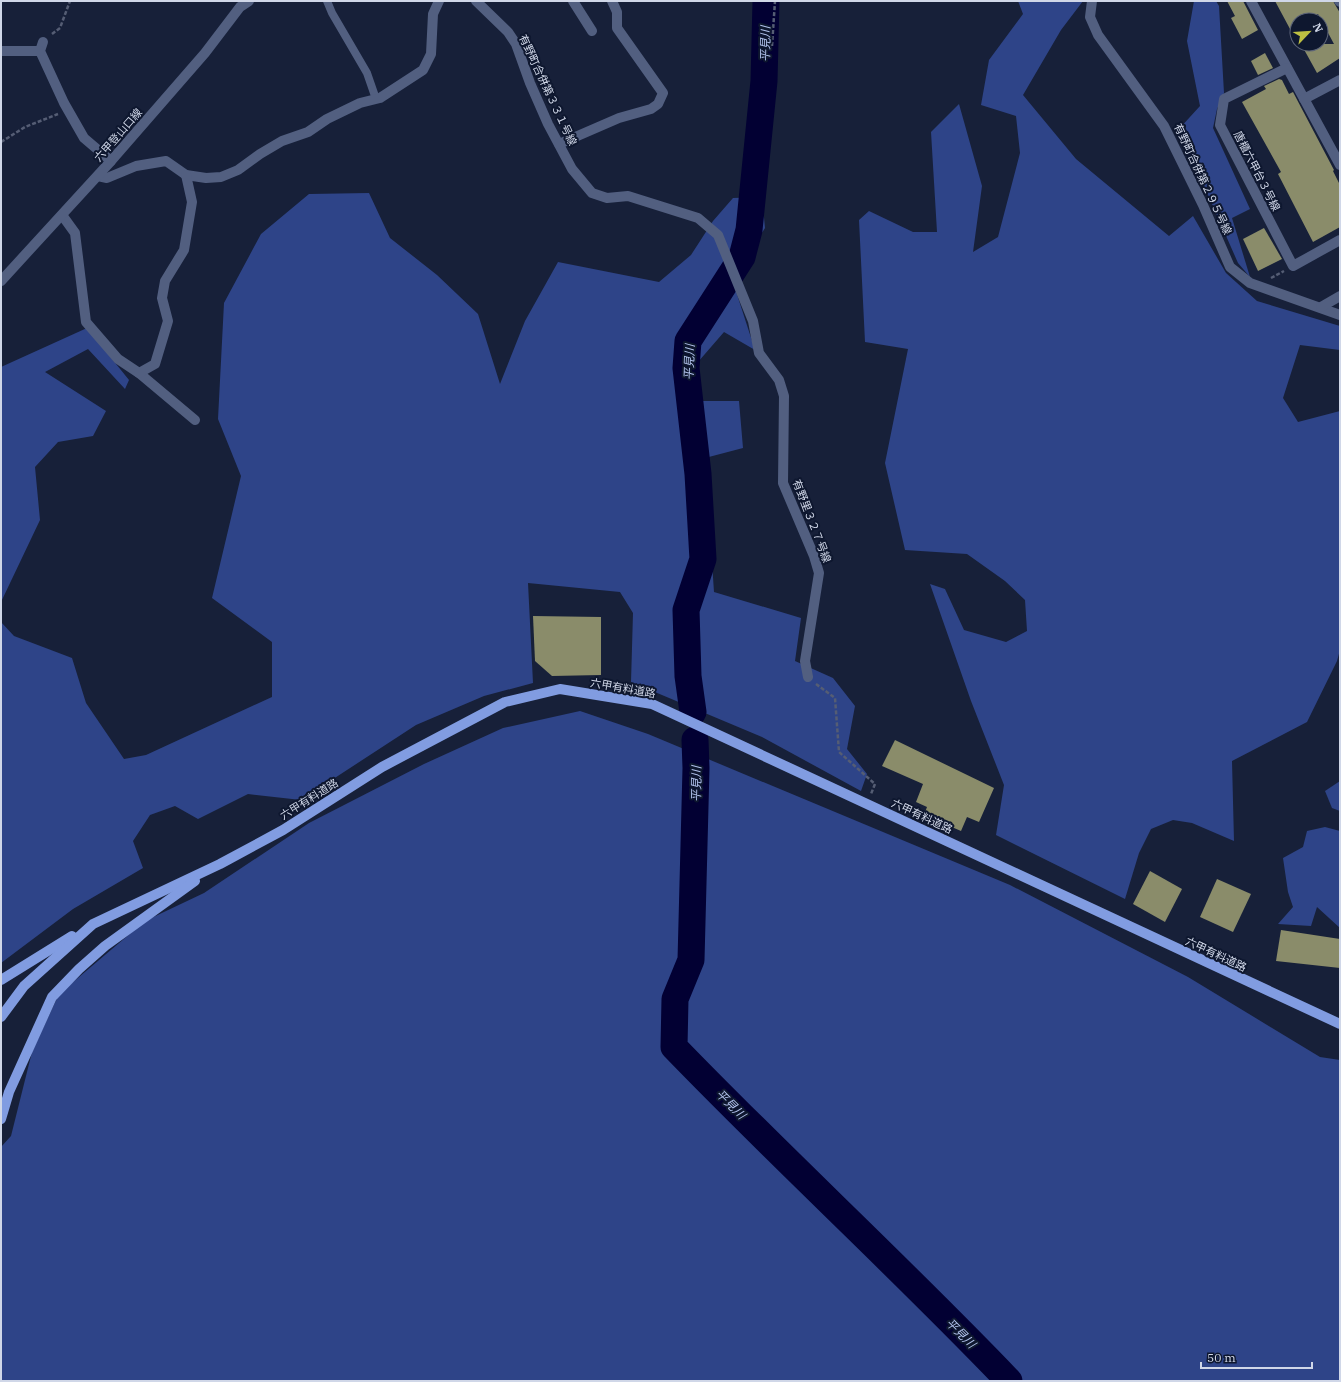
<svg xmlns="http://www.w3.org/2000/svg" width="1341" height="1382" font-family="'IBM Plex Serif','Noto Sans JP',serif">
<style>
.green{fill:#2e4488}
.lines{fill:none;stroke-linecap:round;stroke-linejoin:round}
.river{stroke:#020033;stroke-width:27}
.building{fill:#8a8c6a}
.path{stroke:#555d74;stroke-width:2.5;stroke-dasharray:4 2;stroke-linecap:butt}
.lane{stroke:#525f80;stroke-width:8}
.street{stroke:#525f80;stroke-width:10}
.primary{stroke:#819ce1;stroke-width:10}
.labels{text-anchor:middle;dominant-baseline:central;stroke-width:4;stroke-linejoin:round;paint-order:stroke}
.street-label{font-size:11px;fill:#d0d7e8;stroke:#0e172f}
.water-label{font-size:12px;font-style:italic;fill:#b3c4ee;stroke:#0e172f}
</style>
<rect width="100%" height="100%" fill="#172039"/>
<g class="green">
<path d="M1018,1H1083L1061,30L1023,95L1076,159L1169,236L1193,216L1226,273L1257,301L1340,326V350L1300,345L1283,398L1298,422L1340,411V650L1337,661L1307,722L1232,761L1234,841L1192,823L1173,820L1151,829L1139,853L1125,899L996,835L1004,785L971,701L930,584L945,589L964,630L1006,642L1027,631L1025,600L1005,581L967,554L905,550L885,463L908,349L865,342L859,220L869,211L913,232H937L931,132L959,104L982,186L973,252L998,237L1020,153L1016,116L981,105L989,60L1023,14Z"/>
<path d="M1194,1H1216L1219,6L1224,93L1217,109L1213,128L1250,209L1232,218L1250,277L1238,263L1179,129L1200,106L1187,41Z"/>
<path d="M369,193L390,238L437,275L478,314L500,384L525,321L558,262L659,282L691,255L713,221L733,198L762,197L765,228L732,279L755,350L724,332L698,362L699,401H739L743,448L705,458L714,592L801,618L795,661L833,678L855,706L847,749L867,774L861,791L762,737L631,682L633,613L620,592L528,583L533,683L484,696L416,725L301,800L248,794L198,819L175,806L150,815L133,841L143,868L73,909L1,963V622L14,636L72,658L86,703L124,759L146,755L272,697V642L212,598L241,476L218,419L224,303L261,234L309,194Z"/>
<path d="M87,328L129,380L125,389L88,349L45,372L106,411L93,436L58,442L35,467L40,520L1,602V367Z"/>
<path d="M580,711L648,734L1010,885L1188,977L1320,1057L1340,1060V1381H1V1147L11,1136L32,1052L59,994L145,921L204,893L309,823L424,764L503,728Z"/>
<path d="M1340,781V811L1332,808L1325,791Z"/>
<path d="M1325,827L1340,831V928L1317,907L1311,926L1278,924L1293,907L1288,892L1283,858L1303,847L1307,831Z"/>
</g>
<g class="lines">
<g class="river">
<path d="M693,712L688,676L686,610L703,559L698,474L686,368L688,341L742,257L749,230L764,81L766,1"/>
<path d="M695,740L696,768L691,960L675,999L674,1047C784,1161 900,1267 1009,1381"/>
</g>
</g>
<g class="building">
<path d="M1227,1H1243L1258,30L1242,39L1231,18L1235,16Z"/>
<path d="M1275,1H1333L1340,13V58L1317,73L1301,44H1334L1318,14L1307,20H1297V42Z"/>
<path d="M1265,53L1273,68L1258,75L1251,61Z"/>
<path d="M1279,79L1282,80L1289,94L1293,92L1334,170L1333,171L1340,185V227L1313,242L1278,174L1281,172L1242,102L1266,89L1264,86Z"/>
<path d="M1264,228L1282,259L1258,271L1243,239Z"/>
<path d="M533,616L601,617V675L552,676L535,661Z"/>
<path d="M895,740L994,788L979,822L967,817L961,831L924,815L927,807L916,802L923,784L882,766Z"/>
<path d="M1150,871L1182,889L1165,922L1133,904Z"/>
<path d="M1217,879L1251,894L1233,932L1200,917Z"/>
<path d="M1281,930L1340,939V968L1276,961Z"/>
</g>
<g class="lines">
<g class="path">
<path d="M52,34L60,28L70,1"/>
<path d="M772,46L775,1"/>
<path d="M1,142L25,127L58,114"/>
<path d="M1271,278L1284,271"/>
<path d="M816,684L835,698L839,752L875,784L871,794"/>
</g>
<path class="lane" d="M327,1L332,13L367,73L376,99"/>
<g class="street">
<path d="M476,1L508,32L516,44L530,83L548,124L572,169L592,193L607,198L628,196L698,218L718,235L753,321L759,353L779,380L784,396L783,483L814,556L819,573L805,661L808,677"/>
<path d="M573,1L592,31"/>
<path d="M1092,1L1090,17L1098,35L1164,126L1203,205L1230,267L1250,283L1340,315"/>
<path d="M1251,1L1340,165"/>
<path d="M1339,1L1340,2"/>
<path d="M43,42L40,51L64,103L84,138L111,161"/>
<path d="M1,51H40"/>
<path d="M1287,68L1224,99L1220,125L1293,266L1340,240"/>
<path d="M1304,99L1340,80"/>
<path d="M559,144L619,118L651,109L658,104L663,93L617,28V12L612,1"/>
<path d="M98,176L107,178L136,166L166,161L186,175L206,178L221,177L238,170L260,154L282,141L308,132L327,119L360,103L380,98L423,70L431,54L433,14L439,1"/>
<path d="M62,215L75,233L86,322L118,359L139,373L195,420"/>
<path d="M1,281L111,161L205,53L240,7L249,1"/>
<path d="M1321,307L1340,296"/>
<path d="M139,373L155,364L168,321L162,298L165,281L184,250L192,202L186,175"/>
</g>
<g class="primary">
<path d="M1,980L72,936"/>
<path d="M1,1017L24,986L93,924L220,864L283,830L382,767L505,702L560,689L652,704L1340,1024"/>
<path d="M1,1119L9,1092L52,997L79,969L105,946L195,881"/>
</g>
</g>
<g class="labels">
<g class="street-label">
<text transform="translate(548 90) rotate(65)">有野町合併第３３１号線</text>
<text transform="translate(118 135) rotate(-49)">六甲登山口線</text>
<text transform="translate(1257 171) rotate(63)">唐櫃六甲台３号線</text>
<text transform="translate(1203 179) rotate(65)">有野町合併第２９５号線</text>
<text transform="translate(812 521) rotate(69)">有野里３２７号線</text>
<text transform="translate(623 688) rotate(10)">六甲有料道路</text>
<text transform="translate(309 799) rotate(-32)">六甲有料道路</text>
<text transform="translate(922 816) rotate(25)">六甲有料道路</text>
<text transform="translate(1216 954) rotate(25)">六甲有料道路</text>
</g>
<g class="water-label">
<text transform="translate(765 44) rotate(-89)">平見川</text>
<text transform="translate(689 362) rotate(-88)">平見川</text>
<text transform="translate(696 784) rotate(-89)">平見川</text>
<text transform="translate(731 1104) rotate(45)">平見川</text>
<text transform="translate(961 1333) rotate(45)">平見川</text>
</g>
</g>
<rect width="1341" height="1382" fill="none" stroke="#d0d7e8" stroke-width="4"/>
<g transform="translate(1309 32) rotate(65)"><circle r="19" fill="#0e172f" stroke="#5c6479"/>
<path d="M0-3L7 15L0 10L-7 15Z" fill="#bdbf42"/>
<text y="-6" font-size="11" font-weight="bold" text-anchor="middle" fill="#d0d7e8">N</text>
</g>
<path d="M1201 1362v6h111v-6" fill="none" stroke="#d0d7e8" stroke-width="2"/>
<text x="1207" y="1362" font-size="12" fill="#d0d7e8" stroke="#0e172f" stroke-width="3" paint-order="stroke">50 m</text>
</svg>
